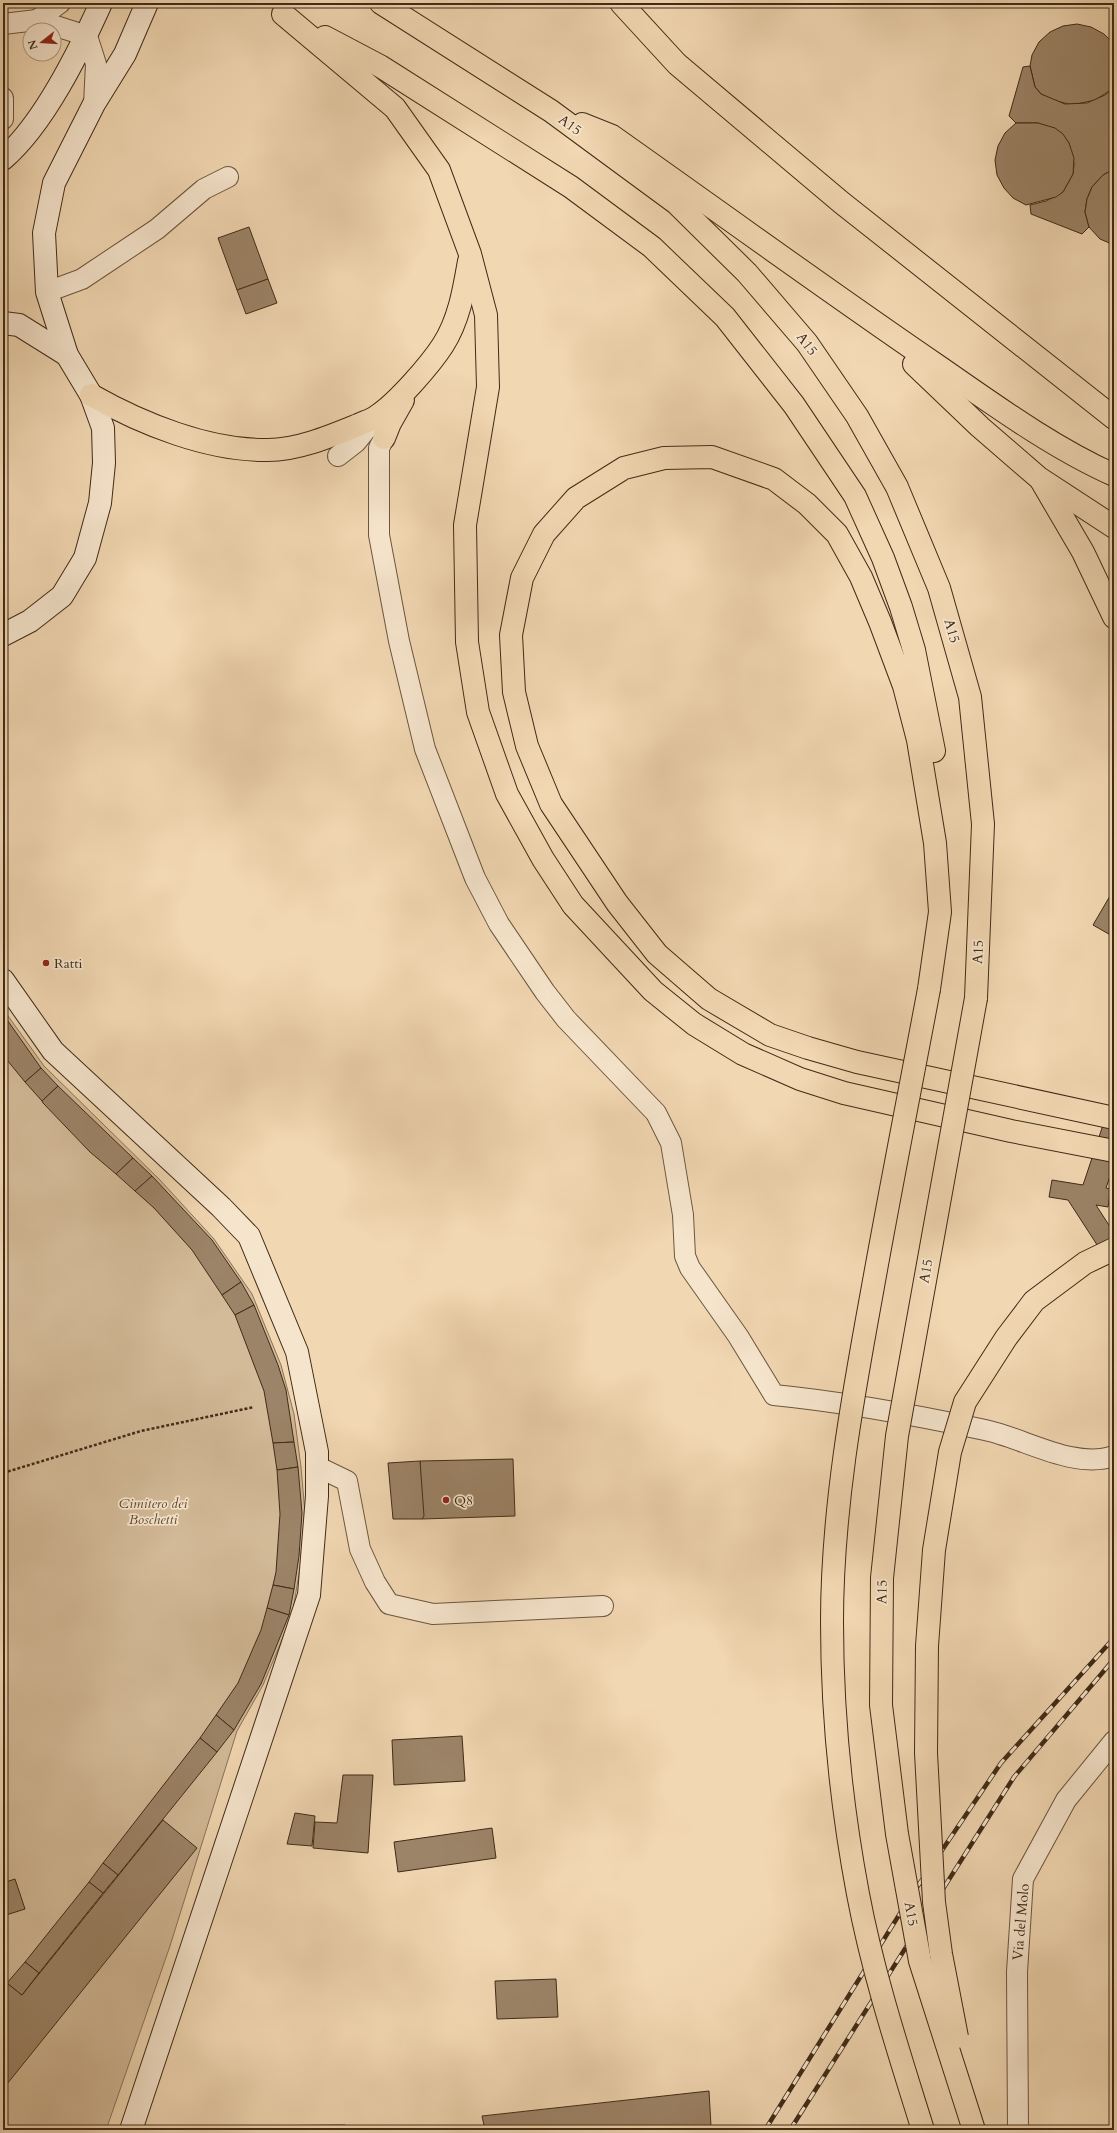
<svg xmlns="http://www.w3.org/2000/svg" width="1117" height="2133" font-family="Cardo,serif">
<style>
.green{fill:#d3ba98;stroke:#8a7258}
.building{fill:#9c8468;stroke:#402b17}
.lines{fill:none;stroke-linecap:round;stroke-linejoin:round}
.lane-casing{stroke:#6c563e;stroke-width:22}
.secondary-casing{stroke:#402b17;stroke-width:24}
.highway-casing{stroke:#402b17;stroke-width:24}
.path{stroke:#402b17;stroke-width:2.5;stroke-dasharray:3 2;stroke-linecap:butt}
.lane{stroke:#f6e5cd;stroke-width:20}
.secondary{stroke:#f6e5cd;stroke-width:22}
.highway{stroke:#f1d7b2;stroke-width:22}
.rail-casing{stroke:#402b17;stroke-width:4.5}
.rail{stroke:#f6e5cd;stroke-width:3;stroke-dasharray:9;stroke-linecap:butt}
.highway-bridge-casing{stroke:#402b17;stroke-width:24;stroke-linecap:butt}
.highway-bridge{stroke:#f1d7b2;stroke-width:22}
.poi-dot{fill:#8f2418;stroke:#f6e5cd;stroke-width:1.5}
.labels{text-anchor:middle;dominant-baseline:central;stroke-width:3.5;stroke-linejoin:round;paint-order:stroke}
.street-label{font-size:14px;fill:#402b17;stroke:#f6e5cd}
.poi-label{font-size:14px;fill:#402b17;stroke:#f6e5cd;text-anchor:start}
.park-label{font-size:14px;font-style:italic;fill:#5d4831;stroke:#f6e5cd}
</style>
<rect width="100%" height="100%" fill="#f1d7b2"/>
<filter id="stains"><feTurbulence type="fractalNoise" baseFrequency=".005" numOctaves="4"/><feColorMatrix values="0 0 0 0 .2 0 0 0 0 .09 0 0 0 0 .02 0 0 0 .5 -.17"/></filter>
<radialGradient id="worn" r=".72"><stop offset=".6" stop-color="#630" stop-opacity="0"/><stop offset="1" stop-color="#630" stop-opacity=".3"/></radialGradient>
<path class="green" d="M3,1009L44,1066L160,1180L214,1239L252,1294L281,1365L294,1414L301,1467L305,1513L302,1556L292,1616L263,1685L237,1731L170,1946L106,2130H3Z"/>
<g class="building">
<path d="M1077,24L1091,27L1104,34L1114,44V88L1095,100L1072,105L1053,100L1041,94L1035,87L1030,66L1032,55L1039,42L1050,32L1063,26Z"/>
<path d="M1030,66L1035,87L1041,94L1065,104L1087,103L1105,95L1114,88V169L1103,175L1092,187L1087,199L1085,212L1089,227L1082,234L1031,214L1030,205L1046,201L1063,192L1073,174L1074,164L1069,143L1060,132L1038,123H1016L1009,116L1023,67Z"/>
<path d="M1016,123H1038L1055,128L1063,134L1069,143L1074,158L1073,174L1063,192L1056,197L1026,205L1013,198L1004,188L997,175L995,160L998,146L1005,133Z"/>
<path d="M1114,169V245L1100,239L1089,227L1085,212L1087,199L1092,187L1103,175Z"/>
<path d="M249,227L268,279L237,290L218,238Z"/>
<path d="M268,279L277,303L246,314L237,290Z"/>
<path d="M1114,889V937L1093,925Z"/>
<path d="M3,1014L41,1068L25,1082L3,1055Z"/>
<path d="M41,1068L58,1086L42,1101L25,1082Z"/>
<path d="M58,1086L133,1158L116,1174L90,1152L43,1103L42,1101Z"/>
<path d="M1114,1092V1165L1106,1188L1111,1189L1108,1207L1096,1205L1114,1233V1271L1068,1200L1049,1197L1052,1180L1083,1185Z"/>
<path d="M133,1158L152,1176L135,1191L116,1174Z"/>
<path d="M152,1176L212,1240L241,1282L222,1295L192,1250L154,1208L135,1191Z"/>
<path d="M241,1282L254,1305L235,1315L222,1295Z"/>
<path d="M254,1305L278,1365L286,1390L294,1442L273,1443L264,1391L235,1315Z"/>
<path d="M294,1442L298,1467L277,1470L273,1443Z"/>
<path d="M513,1459L515,1516L422,1519L420,1461Z"/>
<path d="M420,1461L424,1516L422,1519H393L388,1463Z"/>
<path d="M298,1467L302,1513L299,1556L294,1589L273,1585L276,1572L280,1514L277,1470Z"/>
<path d="M273,1585L294,1589L289,1615L267,1608Z"/>
<path d="M267,1608L289,1615L261,1684L234,1730L216,1715L238,1683L261,1630Z"/>
<path d="M216,1715L234,1730L217,1752L200,1738Z"/>
<path d="M462,1736L465,1781L394,1785L392,1740Z"/>
<path d="M200,1738L217,1752L118,1875L103,1863Z"/>
<path d="M343,1775H373L368,1853L313,1848L315,1822L337,1823Z"/>
<path d="M295,1813L315,1816L312,1846L287,1844Z"/>
<path d="M163,1820L197,1848L3,2089V1988L7,1983L22,1995Z"/>
<path d="M492,1828L496,1858L398,1872L394,1842Z"/>
<path d="M103,1863L118,1875L103,1893L89,1882Z"/>
<path d="M15,1879L25,1909L3,1916V1883Z"/>
<path d="M89,1882L103,1893L39,1973L25,1962Z"/>
<path d="M25,1962L39,1973L22,1995L7,1983Z"/>
<path d="M556,1979L558,2017L497,2019L495,1981Z"/>
<path d="M709,2091L711,2126L678,2130H485L482,2116Z"/>
<path d="M345,2125V2130H244L245,2126Z"/>
</g>
<g class="lines">
<defs>
<g id="lane">
<path d="M37,20L60,3"/>
<path d="M3,24L37,20L87,36L96,64L94,104"/>
<path d="M3,98V119"/>
<path d="M47,292L82,279L157,229L204,189L228,177"/>
<path d="M384,438L379,448V535L399,641L425,749L475,878L499,924L545,992L566,1019L656,1113L671,1143L683,1215L685,1256L690,1268L738,1336L774,1395C845,1402 915,1415 985,1430C1024,1438 1074,1470 1114,1456"/>
<path d="M338,456L356,442L377,416"/>
<path d="M316,1466L347,1481L360,1549L375,1582L389,1604L433,1614L603,1606"/>
<path d="M1018,2130L1017,1972L1023,1879L1066,1800L1114,1741"/>
</g>
<g id="secondary">
<path d="M3,159C44,124 79,52 101,3"/>
<path d="M3,323L19,325L67,355"/>
<path d="M3,635L30,621L62,596L85,558L100,503L104,463L103,428L91,395L67,355L47,292L44,233L54,183L94,104L125,54L147,3"/>
<path d="M3,980L53,1051L221,1207L249,1236L297,1352L317,1452V1496L309,1595L131,2130"/>
</g>
<g id="highway">
<path d="M381,3L551,111L676,203L747,273L807,343L857,416L897,487L939,588L970,697L983,824L976,998"/>
<path d="M621,3L677,64L842,203L1114,418"/>
<path d="M283,14L395,108L439,170L470,254L486,315L488,387L465,525L467,642L478,712L507,794L543,859L573,905L653,991L694,1024L743,1054L800,1079L844,1093L1011,1131L1114,1151"/>
<path d="M325,37L380,66L571,187L652,247L725,317L794,405L855,496L883,558L901,607L914,650L934,751"/>
<path d="M582,124L612,136C721,213 828,291 938,366C993,404 1053,448 1114,475"/>
<path d="M914,364L980,427L1039,478L1114,527"/>
<path d="M91,395C142,424 209,451 268,450C298,450 331,436 358,425C364,422 372,420 377,416C397,403 430,365 443,345C459,320 464,290 469,261"/>
<path d="M384,438L390,423L403,400"/>
<path d="M1042,482L1083,552L1114,617"/>
<path d="M929,989L940,912L935,843L918,740L904,686L880,622L861,577L837,534L807,504L774,479L712,457L664,458L624,468L576,498L544,534L522,578L511,635L514,692L527,746L551,804L617,903L657,954L709,999L770,1035L808,1048L857,1062L1114,1118"/>
</g>
</defs>
<use href="#lane" class="lane-casing"/>
<use href="#secondary" class="secondary-casing"/>
<use href="#highway" class="highway-casing"/>
<path class="path" d="M3,1473L141,1431L254,1407"/>
<use href="#lane" class="lane"/>
<use href="#secondary" class="secondary"/>
<use href="#highway" class="highway"/>
<defs>
<g id="rail">
<path d="M765,2130L909,1899L1001,1763L1114,1638"/>
<path d="M790,2130L1014,1777L1114,1659"/>
</g>
</defs>
<use href="#rail" class="rail-casing"/>
<use href="#rail" class="rail"/>
<defs>
<g id="highway-bridge">
<path d="M957,2037L941,1954L934,1902L926,1753L927,1646L934,1550L950,1452L965,1402L1006,1338L1034,1301L1085,1263L1114,1249"/>
<path d="M923,2130C899,2053 873,1974 858,1894C841,1804 832,1713 832,1622C832,1511 852,1401 872,1292C890,1191 910,1090 929,989"/>
<path d="M974,2130L920,1961L897,1834L881,1705L882,1578L897,1436L976,998"/>
</g>
</defs>
<use href="#highway-bridge" class="highway-bridge-casing"/>
<use href="#highway-bridge" class="highway-bridge"/>
</g>
<g class="poi-dot">
<circle cx="46" cy="963" r="4"/>
<circle cx="446" cy="1500" r="4"/>
</g>
<g class="labels">
<g class="street-label">
<text transform="translate(570 125) rotate(36)">A15</text>
<text transform="translate(807 344) rotate(53)">A15</text>
<text transform="translate(952 631) rotate(74)">A15</text>
<text transform="translate(978 952) rotate(-88)">A15</text>
<text transform="translate(926 1271) rotate(-80)">A15</text>
<text transform="translate(882 1592) rotate(-89)">A15</text>
<text transform="translate(911 1914) rotate(80)">A15</text>
<text transform="translate(1021 1922) rotate(-85)">Via del Molo</text>
</g>
<g class="poi-label">
<text x="54" y="963">Ratti</text>
<text x="454" y="1500">Q8</text>
</g>
<g class="park-label">
<text x="153" y="1503">Cimitero dei<tspan x="153" dy="16">Boschetti</tspan></text>
</g>
</g>
<rect width="1117" height="2133" fill="none" stroke="#f1d7b2" stroke-width="16"/>
<rect x="4" y="4" width="1109" height="2125" fill="none" stroke="#402b17" stroke-width="2"/>
<rect x="8" y="8" width="1101" height="2117" fill="none" stroke="#402b17"/>
<g transform="translate(42 42) rotate(253)"><circle r="19" fill="#f6e5cd" stroke="#ad9b84"/>
<path d="M0-3L7 15L0 10L-7 15Z" fill="#8f2418"/>
<text y="-6" font-size="11" font-weight="bold" text-anchor="middle" fill="#402b17">N</text>
</g>
<rect width="100%" height="100%" filter="url(#stains)"/>
<rect width="100%" height="100%" fill="url(#worn)"/>
</svg>
